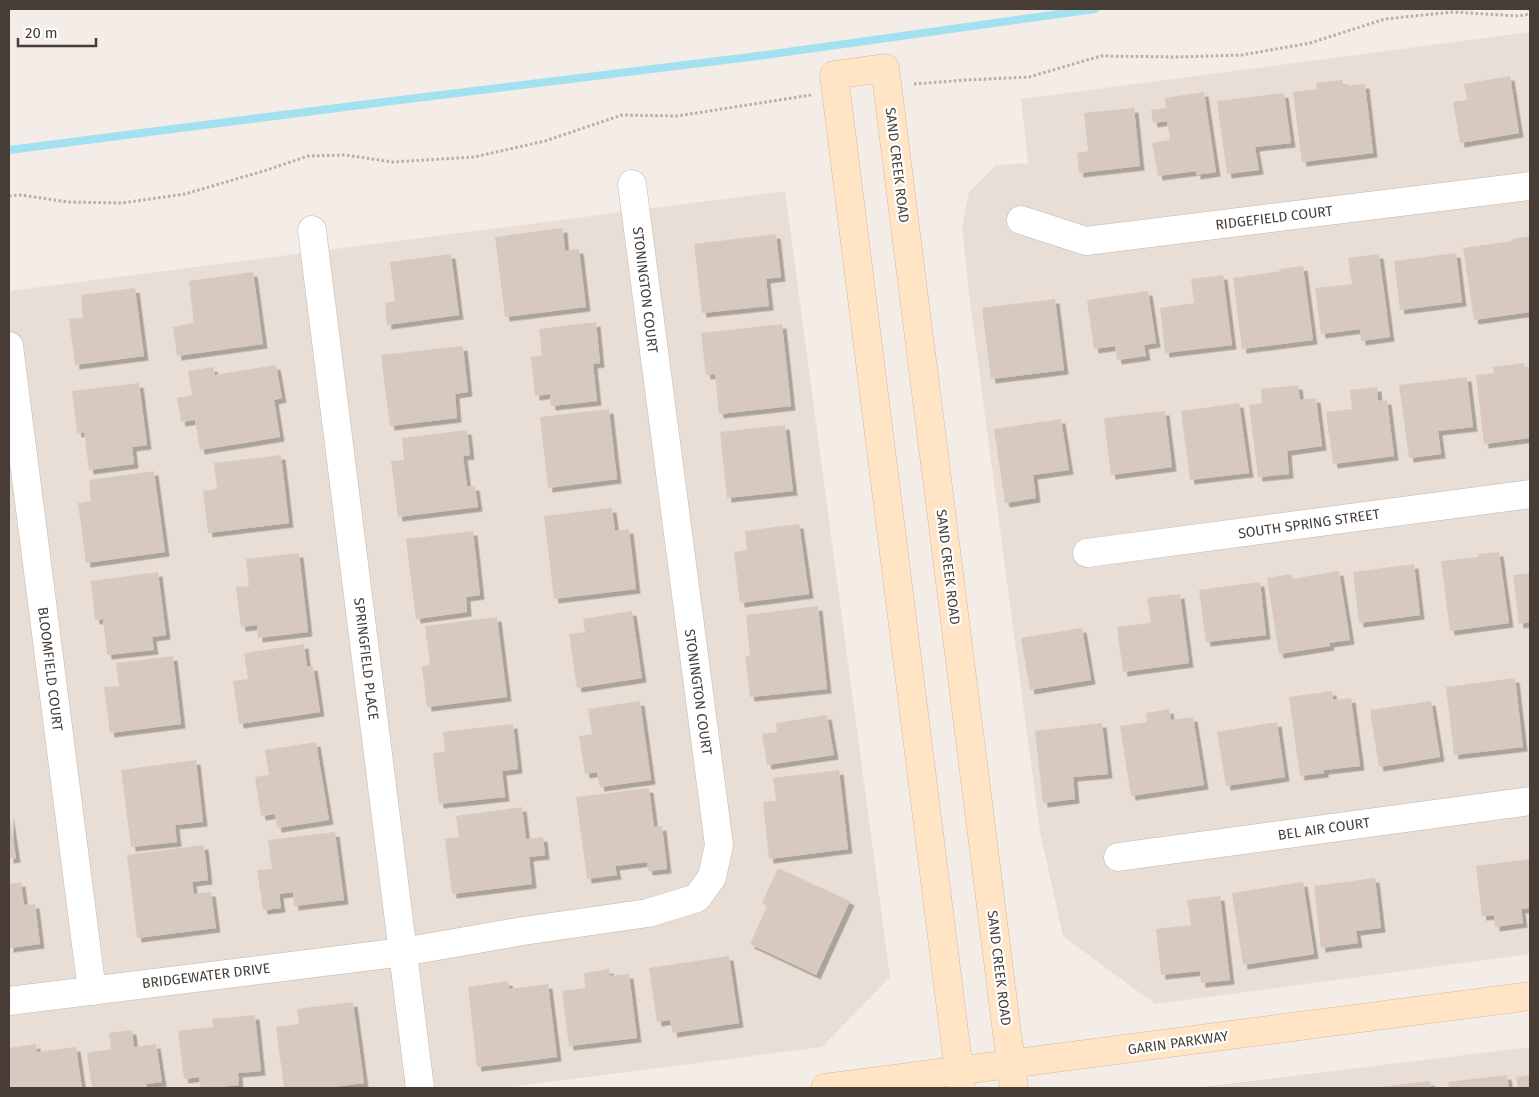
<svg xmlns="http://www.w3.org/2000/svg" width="1539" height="1097" font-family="'Fira Sans',sans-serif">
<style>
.residential{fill:#e8ded5}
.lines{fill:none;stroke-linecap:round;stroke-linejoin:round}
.stream{stroke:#a3e1f1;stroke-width:8}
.building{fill:#d8c9bf;filter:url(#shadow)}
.street-casing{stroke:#c2b6ac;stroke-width:29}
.secondary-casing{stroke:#d7ba99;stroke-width:29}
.path{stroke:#c1ac9a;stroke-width:3;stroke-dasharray:2.5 2.5;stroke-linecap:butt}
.street{stroke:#fff;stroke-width:28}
.secondary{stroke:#ffe5c6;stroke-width:28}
.labels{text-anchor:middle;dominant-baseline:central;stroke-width:4.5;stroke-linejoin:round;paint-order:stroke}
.street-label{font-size:14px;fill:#473d36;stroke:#fff}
</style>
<defs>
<filter id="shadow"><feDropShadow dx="4.5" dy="4.5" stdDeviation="0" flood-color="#0004"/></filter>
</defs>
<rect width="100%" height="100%" fill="#f4ede7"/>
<g class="residential">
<path d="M1530,32V954L1155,1004L1063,936L1040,832L969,294L962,227L969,192L996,165L1028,163L1021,99Z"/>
<path d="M785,191L890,977L822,1047L502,1088H9V291Z"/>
<path d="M1530,1047V1088H1193Z"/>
</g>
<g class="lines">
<path class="stream" d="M9,150L384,102L758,56L1095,9"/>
</g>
<g class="building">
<path d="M1510,76L1519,133L1460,143L1453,102L1467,100L1464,84Z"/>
<path d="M1343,80V86L1365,84L1373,153L1302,162L1293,92L1317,89L1316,83Z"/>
<path d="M1204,92L1216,172L1196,175V171L1158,176L1152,143L1170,140L1167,121L1153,123L1151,110L1166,108L1165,98Z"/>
<path d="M1284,93L1291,143L1255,147L1259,170L1227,174L1217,101Z"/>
<path d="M1134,108L1140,166L1079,173L1077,153L1088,151L1084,113Z"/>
<path d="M563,228L565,251L579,249L586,307L505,317L495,237Z"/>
<path d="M776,234L781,277L766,279L769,306L702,313L694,244Z"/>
<path d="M1530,236V312L1474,320L1463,248L1512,241V239Z"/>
<path d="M1456,253L1462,302L1400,310L1394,261Z"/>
<path d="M451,254L459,315L387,325L385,303L395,301L390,262Z"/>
<path d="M1379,254L1390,337L1361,341L1360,329L1321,334L1315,288L1352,284L1348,258Z"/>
<path d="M1303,266L1313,340L1242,349L1233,278L1281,271L1280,269Z"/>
<path d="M253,272L263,344L177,356L173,327L194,323L189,281Z"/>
<path d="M1223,275L1232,345L1165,353L1160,308L1194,303L1191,279Z"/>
<path d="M135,288L144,356L75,365L69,319L83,318L81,295Z"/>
<path d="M1148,291L1156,343L1144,345L1146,356L1117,360L1115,346L1094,349L1087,300Z"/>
<path d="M1055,299L1064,370L991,379L982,308Z"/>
<path d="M596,322L600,363L593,364L597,401L551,406L550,394L535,396L531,357L542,356L539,329Z"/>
<path d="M782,324L791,406L719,414L715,374L706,375L701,333Z"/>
<path d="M463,346L468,392L455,394L457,418L390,426L381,355Z"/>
<path d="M1524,363L1525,369L1530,368V438L1484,444L1476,375L1494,373L1493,367Z"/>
<path d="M276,365L282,398L274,400L280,437L200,450L195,420L181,422L177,398L192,395L188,371L213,367L215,375Z"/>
<path d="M1467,377L1473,427L1438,431L1441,454L1409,458L1399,385Z"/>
<path d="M139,383L147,445L132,447L134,464L89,470L84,432L77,433L72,391Z"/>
<path d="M1298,385L1300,400L1316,398L1322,446L1287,451L1289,474L1258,477L1249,405L1262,403L1261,389Z"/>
<path d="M1377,387L1378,401L1387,400L1394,456L1333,464L1326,412L1352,409L1350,390Z"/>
<path d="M1239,403L1249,473L1190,480L1181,411Z"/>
<path d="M609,409L617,479L548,488L540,417Z"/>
<path d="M1165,411L1172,467L1111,475L1104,418Z"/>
<path d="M1061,419L1069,470L1033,475L1036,498L1005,503L994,429Z"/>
<path d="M785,425L793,491L727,498L720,432Z"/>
<path d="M467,430L470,455L463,456L467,486H475L478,507L398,517L391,461L404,460L402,438Z"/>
<path d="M281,455L289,523L208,533L203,491L217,489L214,463Z"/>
<path d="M154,471L165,552L86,563L78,503L91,501L89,480Z"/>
<path d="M612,508L615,531L629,529L636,589L554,599L544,516Z"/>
<path d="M799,524L809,594L740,603L734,552L747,550L745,531Z"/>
<path d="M473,531L480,595L466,597L467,612L416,619L406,539Z"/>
<path d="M1499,552L1509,623L1450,631L1441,561L1478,557V554Z"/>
<path d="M299,553L308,632L258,638L257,625L241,627L236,587L249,586L246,559Z"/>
<path d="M1414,564L1420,615L1359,623L1353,572Z"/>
<path d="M1339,571L1350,640L1329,643L1330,646L1279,654L1267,578L1291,574L1292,579Z"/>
<path d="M158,572L166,635L152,637L154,650L107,655L103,619L95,620L91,581Z"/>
<path d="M1530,573V622L1519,624L1513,575Z"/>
<path d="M1260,582L1266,635L1206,642L1199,590Z"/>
<path d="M1180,594L1189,663L1123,672L1117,627L1151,623L1147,598Z"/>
<path d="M818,606L827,689L750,697L745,656H750L746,615Z"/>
<path d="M632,611L642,678L577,688L569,634L585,632L583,619Z"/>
<path d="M497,617L507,697L427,707L422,666L430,665L425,626Z"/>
<path d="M1082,628L1091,680L1030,690L1021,638Z"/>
<path d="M304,644L307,667L313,666L320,712L239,724L233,681L248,679L244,653Z"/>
<path d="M173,656L181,724L110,733L104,687L119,686L116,663Z"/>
<path d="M1515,678L1523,747L1454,755L1446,687Z"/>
<path d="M1332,691L1333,700L1351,698L1360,766L1324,770V773L1300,776L1289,697Z"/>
<path d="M640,701L651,780L600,787L597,772L585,774L579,736L592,734L588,709Z"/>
<path d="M1431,701L1440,757L1379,767L1370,710Z"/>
<path d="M1169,709L1171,720L1193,717L1204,785L1131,796L1120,726L1147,722L1146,713Z"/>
<path d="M827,715L834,755L767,765L762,734L777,732L776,723Z"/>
<path d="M1277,722L1285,777L1226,786L1217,732Z"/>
<path d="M1102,723L1108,774L1073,777L1075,799L1043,803L1035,731Z"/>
<path d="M513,724L518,769L502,771L505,797L439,804L433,753L445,752L443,732Z"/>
<path d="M316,742L329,820L277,828L275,814L261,816L255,777L269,775L265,750Z"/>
<path d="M196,760L203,822L175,825L177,842L131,847L121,770Z"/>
<path d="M839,770L848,849L769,859L763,802L776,801L773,778Z"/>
<path d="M649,788L654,827L662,826L667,869L648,871L647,862L615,866L617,875L587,879L576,797Z"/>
<path d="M522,807L526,839L543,837L545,855L529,857L532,884L452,894L445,839L459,837L456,816Z"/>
<path d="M9,812L16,858L9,859Z"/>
<path d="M335,832L344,900L294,906L293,892L279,894L281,908L263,910L257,870L272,869L268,840Z"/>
<path d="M204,845L208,880L192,882L194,894L211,892L216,928L137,938L127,855Z"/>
<path d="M1530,859V908L1521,909L1523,923L1495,927L1494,915L1482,916L1476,866Z"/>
<path d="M778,868L850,901L816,975L750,944L767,906L762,903Z"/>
<path d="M1375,878L1381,928L1356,931L1358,943L1321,948L1314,886Z"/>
<path d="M21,882L24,905L35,904L40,944L9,948V884Z"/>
<path d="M1303,882L1314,954L1243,965L1232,893Z"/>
<path d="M1220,896L1230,980L1201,983L1200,971L1161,975L1156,929L1191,925L1187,900Z"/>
<path d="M729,956L739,1023L673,1033L670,1020L657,1022L649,968Z"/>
<path d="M609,969L610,976L629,974L637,1038L569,1046L562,991L585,988L584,973Z"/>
<path d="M508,981L509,989L548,984L557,1057L477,1067L468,987Z"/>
<path d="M353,1002L364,1083L325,1088H284L276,1027L299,1024L297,1009Z"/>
<path d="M255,1015L261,1071L238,1073L239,1085L208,1088H201L199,1077L184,1079L178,1031L213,1027L212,1019Z"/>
<path d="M132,1030L134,1047L156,1044L162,1082L146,1084L147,1088H92L87,1053L111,1049L109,1033Z"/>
<path d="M36,1044L37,1052L76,1047L82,1088H9V1048Z"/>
<path d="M1507,1075L1509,1088H1449L1448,1082Z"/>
<path d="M1530,1075V1088H1518L1516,1077Z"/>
<path d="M1430,1081L1431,1088H1381V1087Z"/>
</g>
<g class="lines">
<defs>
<g id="street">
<path d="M1021,220L1086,241L1530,186"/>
<path d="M312,230L420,1088"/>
<path d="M9,346L92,991"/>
<path d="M1087,553L1530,494"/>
<path d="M1118,857L1530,801"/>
<path d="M9,1001L403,952L523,931L648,913L697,898L712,877L719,845L632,184"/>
</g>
<g id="secondary">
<path d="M825,1088L1530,996"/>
<path d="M961,1088L834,75L885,68L1014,1088"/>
</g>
</defs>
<use href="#street" class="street-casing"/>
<use href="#secondary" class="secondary-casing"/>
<g class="path">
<path d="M914,84L966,80L1029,77L1101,56L1177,57L1242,55L1310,43L1385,19L1453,12L1518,16L1530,14"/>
<path d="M9,196L21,195L68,202L122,203L185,194L267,170L308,156L345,155L393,162L474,157L545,141L622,115L677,116L811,95"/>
</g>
<use href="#street" class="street"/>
<use href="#secondary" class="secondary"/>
</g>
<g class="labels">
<g class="street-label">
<text transform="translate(897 165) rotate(83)">SAND CREEK ROAD</text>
<text transform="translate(1274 218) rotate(-7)">RIDGEFIELD COURT</text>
<text transform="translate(645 290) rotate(83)">STONINGTON COURT</text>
<text transform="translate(1309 524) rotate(-8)">SOUTH SPRING STREET</text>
<text transform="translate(948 567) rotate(83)">SAND CREEK ROAD</text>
<text transform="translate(366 659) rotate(83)">SPRINGFIELD PLACE</text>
<text transform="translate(50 669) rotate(83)">BLOOMFIELD COURT</text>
<text transform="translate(698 692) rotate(82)">STONINGTON COURT</text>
<text transform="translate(1324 829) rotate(-8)">BEL AIR COURT</text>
<text transform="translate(999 968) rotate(83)">SAND CREEK ROAD</text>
<text transform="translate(206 976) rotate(-7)">BRIDGEWATER DRIVE</text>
<text transform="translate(1178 1043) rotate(-8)">GARIN PARKWAY</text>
</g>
</g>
<rect width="1539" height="1097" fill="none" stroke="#473d36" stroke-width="20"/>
<path d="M18 38v8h78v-8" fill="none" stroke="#473d36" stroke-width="2.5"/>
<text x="25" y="38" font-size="15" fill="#473d36" stroke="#ffffff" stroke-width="4" paint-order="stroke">20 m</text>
</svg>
